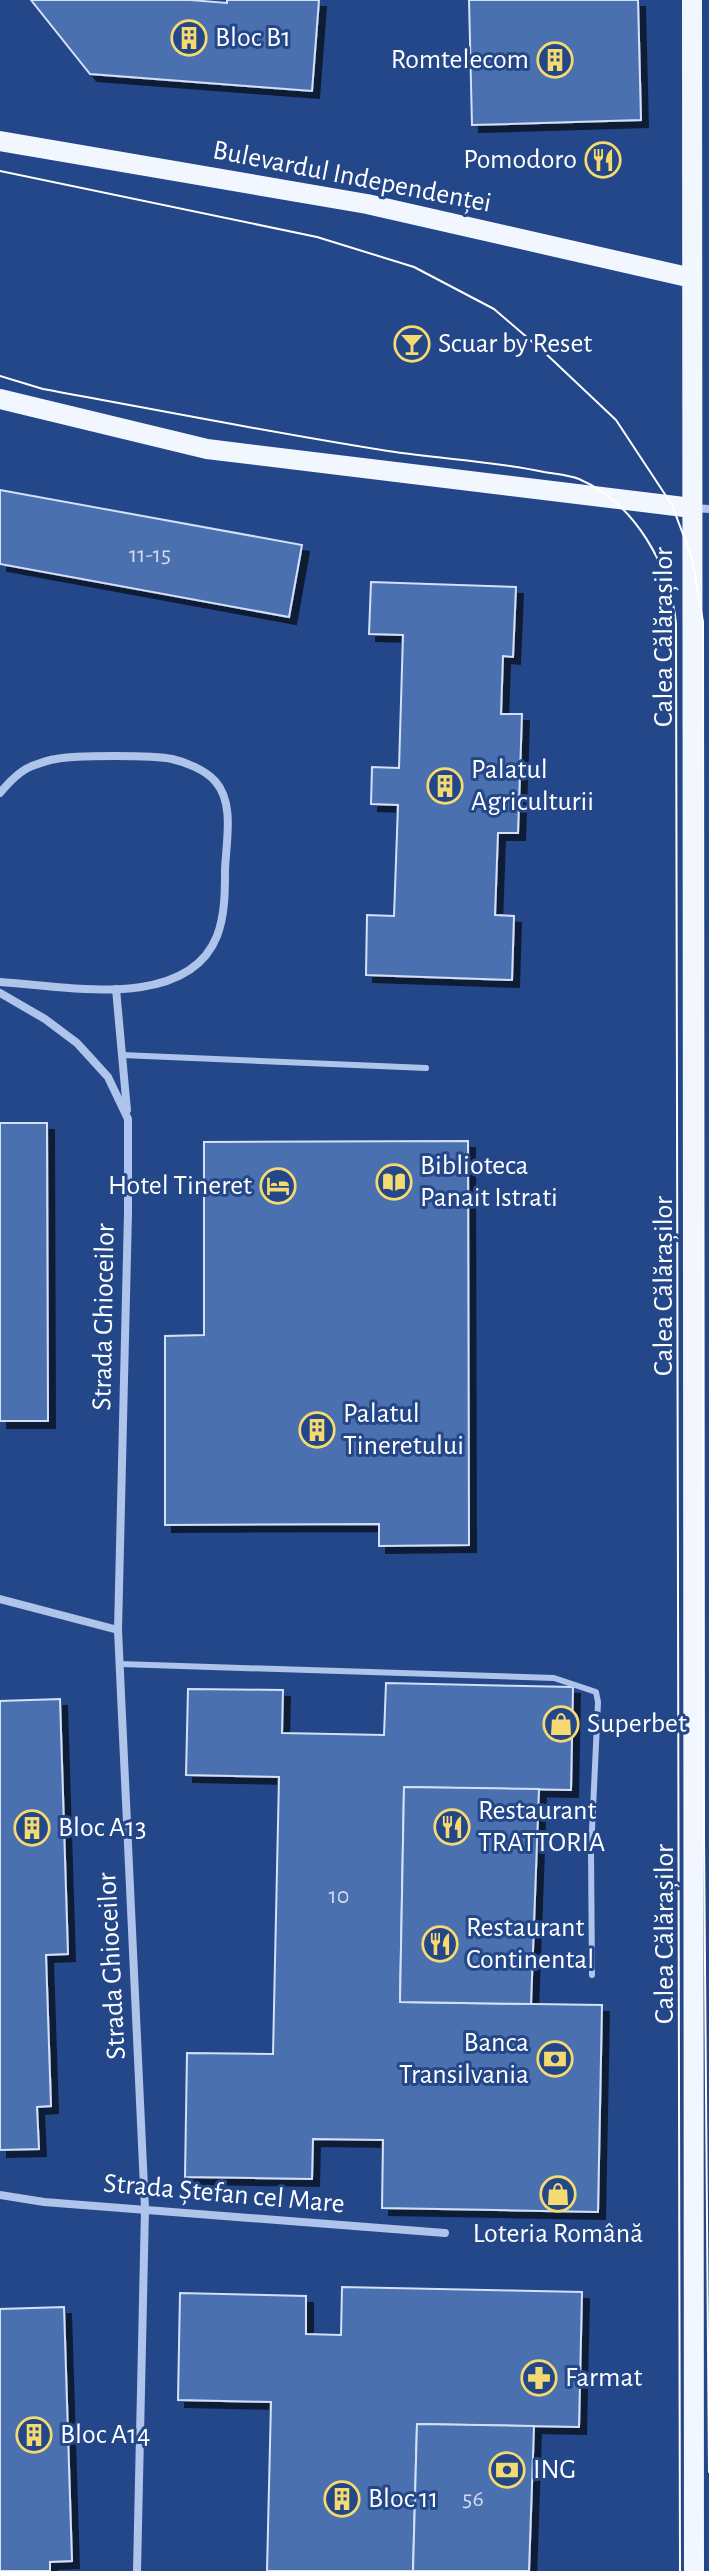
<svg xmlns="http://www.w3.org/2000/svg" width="709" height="2571" font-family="'Alegreya Sans',sans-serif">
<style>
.building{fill:#4b70b0;stroke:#d3e0f7;stroke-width:2;filter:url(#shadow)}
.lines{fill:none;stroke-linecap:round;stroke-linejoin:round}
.lane{stroke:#aec4ea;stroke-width:6}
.street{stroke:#aec4ea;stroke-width:8}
.primary{stroke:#f2f6fe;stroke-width:20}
.tram{stroke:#fff;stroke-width:2}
.labels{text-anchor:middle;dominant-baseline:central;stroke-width:6;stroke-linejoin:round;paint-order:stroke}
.number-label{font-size:24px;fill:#d2dbeb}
.poi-label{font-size:28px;fill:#fff;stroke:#234788;text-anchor:start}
.street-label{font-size:28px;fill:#fff;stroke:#234788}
</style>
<defs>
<filter id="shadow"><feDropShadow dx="7" dy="7" stdDeviation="0" flood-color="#0009"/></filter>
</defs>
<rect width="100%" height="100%" fill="#234788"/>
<g class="building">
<path d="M31,0H190L227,3V0H319L312,91L90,74Z"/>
<path d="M469,0H638L641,120L472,125Z"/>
<path d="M0,490L302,545L289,617L0,564Z"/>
<path d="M371,582L516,587L513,657L503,656L501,714H522L518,833H498L495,915L514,916L512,980L366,975L367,915L394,916L398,805L371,804L372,767L399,768L403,635L369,634Z"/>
<path d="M0,1123H47L48,1421H0Z"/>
<path d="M468,1141L469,1545L379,1546V1524L165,1525V1336L204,1335V1142Z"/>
<path d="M386,1683L573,1687L571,1790L404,1787L400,2002L602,2005L598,2212L382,2208L383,2140L313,2139L312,2179L185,2177L187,2053L273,2054L279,1777L186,1775L188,1689L283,1690L282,1733L384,1735Z"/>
<path d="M60,1699L68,1954L46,1955L51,2106L37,2107L39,2149L0,2150V1701Z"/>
<path d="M404,1787L539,1789L531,2004L400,2002Z"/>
<path d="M342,2287L582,2292L579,2427L417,2424L413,2571H267L271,2402L178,2400L180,2293L306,2296V2334L341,2335Z"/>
<path d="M64,2307L72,2561L50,2562V2571H0V2309Z"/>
<path d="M417,2424L534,2426L529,2571H413Z"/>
</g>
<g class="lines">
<g class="lane">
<path d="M122,1055L426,1068"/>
<path d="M120,1664L554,1678L596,1692L598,1702L591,1852L592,1975"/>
</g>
<g class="street">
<path d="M693,508L709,509"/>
<path d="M0,793C9,782 19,771 32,766C40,763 48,760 56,759C73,755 155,755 172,759C186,762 205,770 215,781C235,803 226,842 225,870C225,892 225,915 217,936C187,1012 64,986 0,982"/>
<path d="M116,989L127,1110"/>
<path d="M0,993L45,1019L77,1043L108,1077L128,1119V1213L118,1630L145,2209L137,2571"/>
<path d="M0,1599L118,1630"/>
<path d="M0,2195L44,2202L445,2233"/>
</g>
<g class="primary">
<path d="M692,0L694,2571"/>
<path d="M0,141L367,204L692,278"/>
<path d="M0,399L207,449L692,508"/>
</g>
<g class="tram">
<path d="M0,171L317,237L414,267L494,309L543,351L616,420L672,505L692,558L703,622L704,1838L709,2472"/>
<path d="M0,376L43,389C158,410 273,433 388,451C440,459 493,461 544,472C555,474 569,475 579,479C635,503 670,566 676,623L680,2571"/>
</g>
</g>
<defs>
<symbol id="building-ring" viewBox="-11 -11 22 22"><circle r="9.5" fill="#234788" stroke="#f5da71" stroke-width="1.5"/><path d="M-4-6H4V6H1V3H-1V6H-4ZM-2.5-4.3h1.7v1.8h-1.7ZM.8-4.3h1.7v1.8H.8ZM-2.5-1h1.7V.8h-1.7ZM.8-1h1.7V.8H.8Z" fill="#f5da71"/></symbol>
<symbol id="restaurant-ring" viewBox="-11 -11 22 22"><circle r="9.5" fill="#234788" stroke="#f5da71" stroke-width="1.5"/><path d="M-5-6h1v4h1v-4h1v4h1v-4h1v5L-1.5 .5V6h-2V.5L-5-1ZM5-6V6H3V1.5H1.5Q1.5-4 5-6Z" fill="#f5da71"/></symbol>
<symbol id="bar-ring" viewBox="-11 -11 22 22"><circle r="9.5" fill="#234788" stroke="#f5da71" stroke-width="1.5"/><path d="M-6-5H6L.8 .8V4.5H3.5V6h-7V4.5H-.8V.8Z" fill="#f5da71"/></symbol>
<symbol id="library-ring" viewBox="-11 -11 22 22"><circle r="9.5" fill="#234788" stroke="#f5da71" stroke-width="1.5"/><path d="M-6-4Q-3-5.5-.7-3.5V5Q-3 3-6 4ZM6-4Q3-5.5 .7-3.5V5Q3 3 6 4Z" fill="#f5da71"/></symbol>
<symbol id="hotel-ring" viewBox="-11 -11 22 22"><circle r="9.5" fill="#234788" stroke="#f5da71" stroke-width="1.5"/><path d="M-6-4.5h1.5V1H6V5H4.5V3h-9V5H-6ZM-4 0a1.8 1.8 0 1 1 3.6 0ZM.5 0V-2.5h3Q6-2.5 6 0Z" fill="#f5da71"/></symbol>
<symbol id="shop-ring" viewBox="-11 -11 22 22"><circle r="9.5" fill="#234788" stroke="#f5da71" stroke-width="1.5"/><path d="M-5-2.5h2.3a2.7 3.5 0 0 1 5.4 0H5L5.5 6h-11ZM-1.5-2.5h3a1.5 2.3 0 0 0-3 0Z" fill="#f5da71"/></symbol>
<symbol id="bank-ring" viewBox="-11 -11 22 22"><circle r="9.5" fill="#234788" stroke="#f5da71" stroke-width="1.5"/><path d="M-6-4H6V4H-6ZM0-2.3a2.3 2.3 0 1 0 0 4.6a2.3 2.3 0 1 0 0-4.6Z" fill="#f5da71"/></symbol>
<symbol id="pharmacy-ring" viewBox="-11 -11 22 22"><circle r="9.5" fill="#234788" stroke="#f5da71" stroke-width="1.5"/><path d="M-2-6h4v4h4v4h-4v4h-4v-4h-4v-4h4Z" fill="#f5da71"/></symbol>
</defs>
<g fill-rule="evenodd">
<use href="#building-ring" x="169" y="18" width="40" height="40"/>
<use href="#building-ring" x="535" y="40" width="40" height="40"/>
<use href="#restaurant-ring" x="583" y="140" width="40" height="40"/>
<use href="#bar-ring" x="392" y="324" width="40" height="40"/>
<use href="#building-ring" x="425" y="766" width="40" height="40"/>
<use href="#library-ring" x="374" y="1162" width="40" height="40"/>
<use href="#hotel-ring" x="258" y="1166" width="40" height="40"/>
<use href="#building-ring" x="297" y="1410" width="40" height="40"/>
<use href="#shop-ring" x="541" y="1704" width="40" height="40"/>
<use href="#restaurant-ring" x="432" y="1807" width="40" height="40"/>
<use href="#building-ring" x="12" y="1808" width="40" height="40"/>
<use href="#restaurant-ring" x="420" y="1924" width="40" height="40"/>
<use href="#bank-ring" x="535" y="2039" width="40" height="40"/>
<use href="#shop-ring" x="538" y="2174" width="40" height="40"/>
<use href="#pharmacy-ring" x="519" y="2358" width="40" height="40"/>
<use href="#building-ring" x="14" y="2415" width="40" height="40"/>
<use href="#bank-ring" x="487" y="2450" width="40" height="40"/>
<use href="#building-ring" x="322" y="2479" width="40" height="40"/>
</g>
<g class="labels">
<g class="number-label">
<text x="150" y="555">11-15</text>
<text x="339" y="1896">10</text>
<text x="473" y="2499">56</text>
</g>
<g class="poi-label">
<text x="215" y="38">Bloc B1</text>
<text x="529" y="60" text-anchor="end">Romtelecom</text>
<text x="577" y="160" text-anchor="end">Pomodoro</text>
<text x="438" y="344">Scuar by Reset</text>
<text x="471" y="770">Palatul<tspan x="471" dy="32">Agriculturii</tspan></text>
<text x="420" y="1166">Biblioteca<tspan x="420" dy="32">Panait Istrati</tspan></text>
<text x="252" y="1186" text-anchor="end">Hotel Tineret</text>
<text x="343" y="1414">Palatul<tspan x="343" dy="32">Tineretului</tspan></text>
<text x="587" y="1724">Superbet</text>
<text x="478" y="1811">Restaurant<tspan x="478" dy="32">TRATTORIA</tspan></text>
<text x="58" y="1828">Bloc A13</text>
<text x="466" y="1928">Restaurant<tspan x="466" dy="32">Continental</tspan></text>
<text x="529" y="2043" text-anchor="end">Banca<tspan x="529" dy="32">Transilvania</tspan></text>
<text x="558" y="2234" text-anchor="middle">Loteria Română</text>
<text x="565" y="2378">Farmat</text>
<text x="60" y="2435">Bloc A14</text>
<text x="533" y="2470">ING</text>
<text x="368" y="2499">Bloc 11</text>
</g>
<g class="street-label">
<text transform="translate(352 177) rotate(11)">Bulevardul Independenței</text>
<text transform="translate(664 637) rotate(-90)">Calea Călărașilor</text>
<text transform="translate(664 1286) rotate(-90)">Calea Călărașilor</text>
<text transform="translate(104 1317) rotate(-89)">Strada Ghioceilor</text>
<text transform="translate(665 1934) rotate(-90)">Calea Călărașilor</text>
<text transform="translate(112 1966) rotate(-93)">Strada Ghioceilor</text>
<text transform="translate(224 2194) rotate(5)">Strada Ștefan cel Mare</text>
</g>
</g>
</svg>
